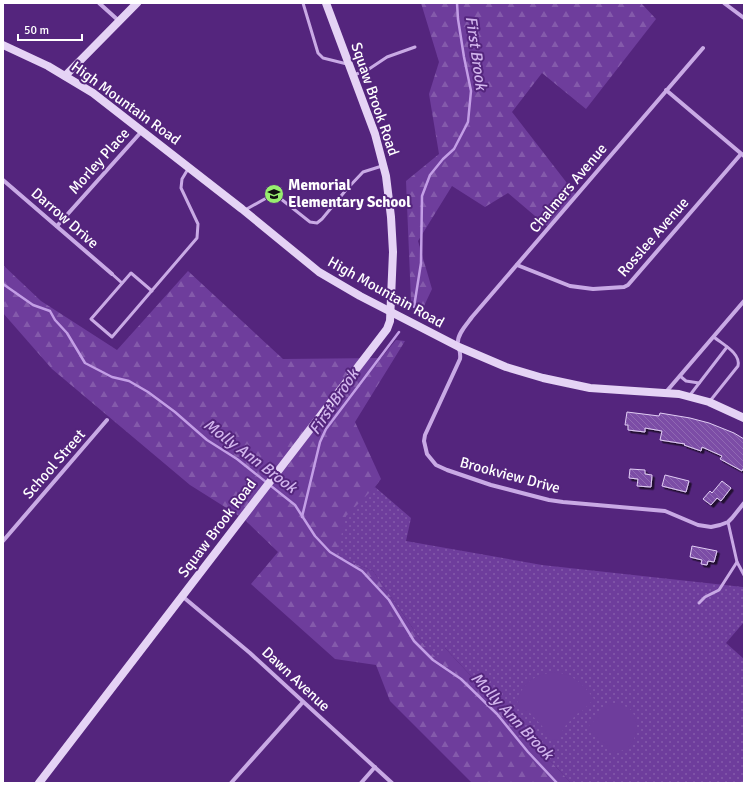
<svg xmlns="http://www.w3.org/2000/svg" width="747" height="786" font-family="Signika,sans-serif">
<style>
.forest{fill:url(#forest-firs)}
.park{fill:url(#park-dots)}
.pitch{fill:#6e3d9c}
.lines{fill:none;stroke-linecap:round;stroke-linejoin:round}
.stream{stroke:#c39ee6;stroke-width:2.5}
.building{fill:url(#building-back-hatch);stroke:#e1cdf4;filter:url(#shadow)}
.lane{stroke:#c9aae5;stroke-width:3}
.street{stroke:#c9aae5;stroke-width:4}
.secondary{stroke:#e5d3f5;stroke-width:8}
.labels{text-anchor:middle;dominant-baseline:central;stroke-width:4;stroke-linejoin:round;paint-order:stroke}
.street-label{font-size:15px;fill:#fff;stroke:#54257d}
.poi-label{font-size:15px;font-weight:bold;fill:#fff;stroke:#54257d;text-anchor:start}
.water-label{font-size:16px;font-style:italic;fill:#d2b5ed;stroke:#54257d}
</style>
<defs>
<pattern id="forest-firs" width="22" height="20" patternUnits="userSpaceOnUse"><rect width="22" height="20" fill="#6e3d9c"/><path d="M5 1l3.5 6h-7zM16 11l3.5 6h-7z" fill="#845aab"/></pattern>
<pattern id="park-dots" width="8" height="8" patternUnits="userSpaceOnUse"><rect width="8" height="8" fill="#6e3d9c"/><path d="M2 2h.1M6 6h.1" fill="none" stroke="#845aab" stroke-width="1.8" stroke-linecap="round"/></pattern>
<pattern id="building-back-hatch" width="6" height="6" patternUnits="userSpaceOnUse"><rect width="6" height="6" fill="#7c4ea6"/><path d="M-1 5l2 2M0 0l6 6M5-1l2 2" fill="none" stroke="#9069b3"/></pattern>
<filter id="shadow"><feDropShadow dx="2.5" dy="2.5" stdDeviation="0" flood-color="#0009"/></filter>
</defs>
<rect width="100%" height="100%" fill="#54257d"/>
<g class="forest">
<path d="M421,3H641L656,19L586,109L542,73L512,112L577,196L548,227L508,193L485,207L452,186L418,241L432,289L424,306L411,301L406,181L439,154L429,94L439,62Z"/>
<path d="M3,265L41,301L117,350L188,271L283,359L381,358L396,340L405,341L355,422L381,479L375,487L336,556L373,571L425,646L444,647L571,783H472L390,701L376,665L335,659L251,584L278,552L244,519L190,485L52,369L3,313Z"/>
</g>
<path class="park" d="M375,487L411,518L406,541L542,565L743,587L744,589V622L726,643L744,659V783H571L445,648L436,658L425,646L373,571L336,556L346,516Z"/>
<g class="pitch">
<path d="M554,672C575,675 582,683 594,699L582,711L579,712L566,725L557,740L550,739L542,726L530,713H526L517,704C521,683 534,675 554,672Z"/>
<path d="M610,703C618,704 625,705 631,710C639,720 638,740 628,747C624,750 620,751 616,753L590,731L589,726Z"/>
</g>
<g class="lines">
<g class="stream">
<path d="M3,284L33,305L50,311L55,320L67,333L85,363L112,377L129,381L148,392L175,412L207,440L237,459L295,505L315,536L330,552L362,571L389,600L414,641L433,660L461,679L497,714L528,752L557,783"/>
<path d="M414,307L421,263L422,196L430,175L443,159L454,149L468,122L471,91L464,57L458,19L457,3"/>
<path d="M302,517L320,442L326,429L399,332"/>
</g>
</g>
<g class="building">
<path d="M627,412L659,416L660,413L690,418L709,423L734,433L744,439V467L742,471L720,459L722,456L702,447L701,451L684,445L685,444L660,440L662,431L645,428V432L628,430V425H625Z"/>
<path d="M630,469L645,470V474L652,475L651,487L637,486L638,479L629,478Z"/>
<path d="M665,475L689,481L686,492L662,486Z"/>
<path d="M722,481L731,488L721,501L717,498L711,505L703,499L710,491L712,493Z"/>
<path d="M692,546L717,551L714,562L708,561L707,565L701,564L702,560L690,557Z"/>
</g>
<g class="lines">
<g class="lane">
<path d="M303,3L318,53L323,58L347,64"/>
<path d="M354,75L369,69L387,57L415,47"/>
<path d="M245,210L270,196L281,199L310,222L317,223L322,219L346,190L363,172L382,166"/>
<path d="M112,274L122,283"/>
<path d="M152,291L131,273L91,319L112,337L197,238L198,224L181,188L182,179L188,169"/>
<path d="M680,376L686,381L699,383"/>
<path d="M690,395L727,347"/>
<path d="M710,401L738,366C741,353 722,344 714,337"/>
<path d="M728,522L737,562L744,575"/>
<path d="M699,603L705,597L719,590L737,562"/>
</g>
<g class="street">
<path d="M99,3L119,21"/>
<path d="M724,3L744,18"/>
<path d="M703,48L472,317C467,324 457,334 458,343C459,349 461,353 460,359L425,435L424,441L427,454L436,465L447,470L491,485L549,500L563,502L665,511L698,525L711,527L720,525L728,522L732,518L744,503"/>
<path d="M666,90L744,156"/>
<path d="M3,180L112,274"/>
<path d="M57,226L142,131"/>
<path d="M517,265L570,286L593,289L624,287L628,285L741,154"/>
<path d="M666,392L744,301"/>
<path d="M3,541L107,420"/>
<path d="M182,596L250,653L392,783"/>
<path d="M231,783L303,702"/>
<path d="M361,783L375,767"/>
</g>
<g class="secondary">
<path d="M3,45L48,66L93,93L242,209L319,272L360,296L459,347L506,367L543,378L590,388L679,394L709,402L744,418"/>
<path d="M65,76L137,3"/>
<path d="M39,783L387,329L390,321L393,252L391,217L386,176L375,134L326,3"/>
</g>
</g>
<defs>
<symbol id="school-disc" viewBox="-11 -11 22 22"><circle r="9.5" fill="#97ee6f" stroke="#54257d"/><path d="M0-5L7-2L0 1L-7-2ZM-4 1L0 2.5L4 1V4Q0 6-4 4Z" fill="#111"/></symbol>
</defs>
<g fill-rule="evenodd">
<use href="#school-disc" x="263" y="183" width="22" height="22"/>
</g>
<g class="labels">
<g class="street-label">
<text transform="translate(375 99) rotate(71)">Squaw Brook Road</text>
<text transform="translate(126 103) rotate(36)">High Mountain Road</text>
<text transform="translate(99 161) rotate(-48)">Morley Place</text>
<text transform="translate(568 188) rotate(-50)">Chalmers Avenue</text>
<text transform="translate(65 218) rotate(41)">Darrow Drive</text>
<text transform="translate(653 237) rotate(-49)">Rosslee Avenue</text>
<text transform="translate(386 292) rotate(29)">High Mountain Road</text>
<text transform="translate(54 464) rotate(-49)">School Street</text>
<text transform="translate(510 475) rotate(15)">Brookview Drive</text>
<text transform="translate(217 528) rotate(-53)">Squaw Brook Road</text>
<text transform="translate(296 679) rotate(43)">Dawn Avenue</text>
</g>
<g class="poi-label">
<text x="288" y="185">Memorial<tspan x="288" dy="17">Elementary School</tspan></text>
</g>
<g class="water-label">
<text transform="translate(476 53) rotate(82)">First Brook</text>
<text transform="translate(334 402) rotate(-56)">First Brook</text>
<text transform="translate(250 456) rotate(37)">Molly Ann Brook</text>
<text transform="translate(512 716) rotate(47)">Molly Ann Brook</text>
</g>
</g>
<rect width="747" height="786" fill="none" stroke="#ffffff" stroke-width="8"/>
<path d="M18 34v6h64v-6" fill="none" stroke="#ffffff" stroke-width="2"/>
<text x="24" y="34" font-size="12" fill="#ffffff" stroke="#54257d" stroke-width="3" paint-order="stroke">50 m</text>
</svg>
